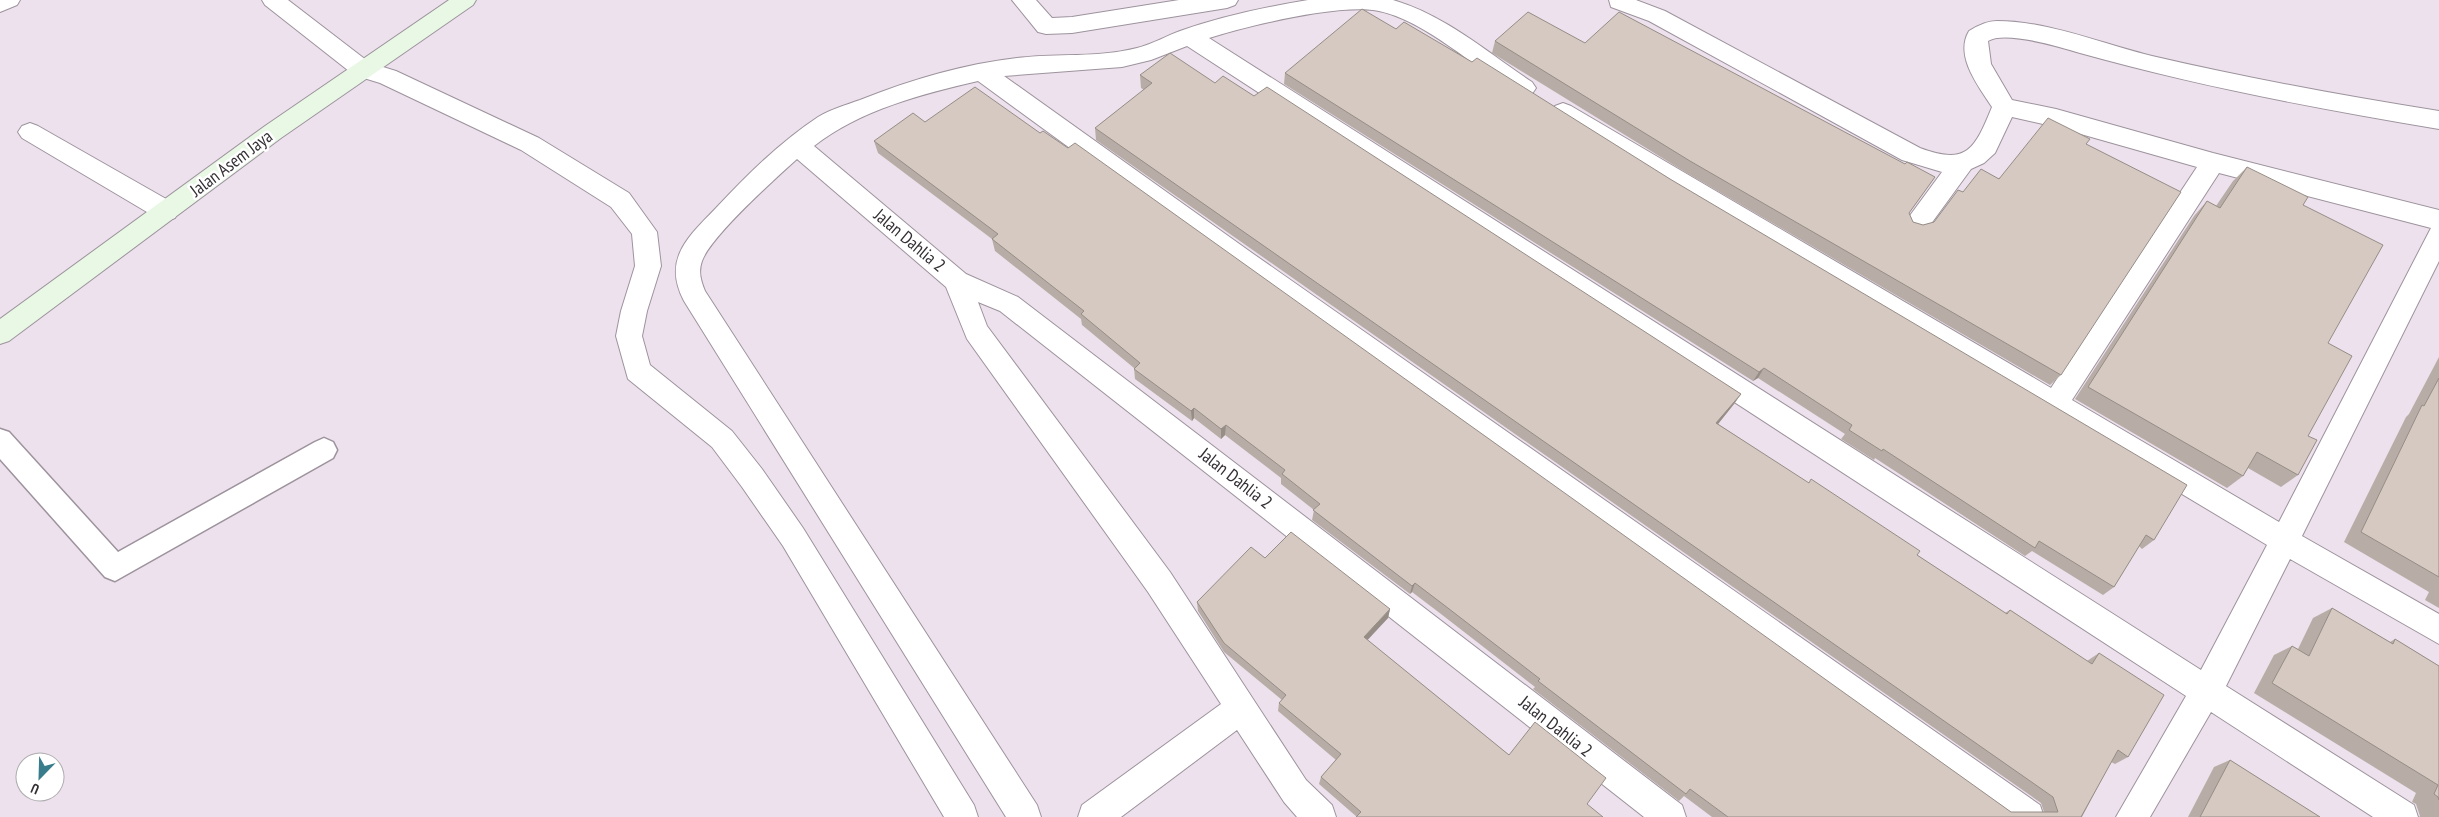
<svg xmlns="http://www.w3.org/2000/svg" width="2439" height="817" font-family="'PT Sans Narrow',sans-serif">
<style>
.lines{fill:none;stroke-linecap:round;stroke-linejoin:round}
.lane-casing{stroke:#9d939d;stroke-width:3}
.street-casing{stroke:#9d939d;stroke-width:2}
.secondary-casing{stroke:#9d939d;stroke-width:2}
.lane{fill:#fff;fill-rule:evenodd}
.street{fill:#fff;fill-rule:evenodd}
.secondary{fill:#e8f8e5;fill-rule:evenodd}
.wall{fill:#b8ada6}
.shaded-wall{fill:#968d87}
.building{fill:#d6c9c1;stroke:#968d87}
.labels{text-anchor:middle;dominant-baseline:central;stroke-width:5;stroke-linejoin:round;paint-order:stroke}
.street-label{font-size:18px;fill:#343034;stroke:#fff}
</style>
<rect width="100%" height="100%" fill="#ece1ec"/>
<g class="lines">
<defs>
<path id="lane" d="M0,429L9,432L118,552L315,442L324,438L333,442L337,450L333,458L115,581L105,577L0,459Z"/>
<g id="street">
<path d="M0,0H20L17,5L0,12Z"/>
<path d="M262,0H288L370,63L396,71L539,138L629,193L657,232L661,266L647,311L642,336L650,365L732,431L762,469L803,528L974,805L978,817H944L783,546L742,487L712,447L628,379L616,336L621,311L635,266L632,234L611,207L521,150L380,83L354,75L265,5Z"/>
<path d="M1012,0H1036L1052,18L1072,17L1179,0H1238L1235,5L1227,8L1072,33L1046,34L1038,32Z"/>
<path d="M1308,0H1393C1445,15 1488,53 1532,82L1536,88L1532,94L1524,96L1516,94C1477,68 1423,20 1379,11C1341,3 1247,26 1209,38L2201,670L2267,545L1555,118L1551,112L1555,106L1563,103L1571,106L2051,388L2197,167L2056,127L2012,117L1995,153L1984,163L1971,169L1925,232L1916,235L1907,232L1903,225L1942,172L1902,160L1649,21L1611,7L1609,0H1636L1665,11L1920,148C1968,166 1975,148 1992,107C1979,87 1954,56 1969,31C1977,26 1987,21 1997,21C2049,21 2102,44 2152,56C2247,78 2343,96 2439,111V129C2318,109 2198,86 2080,53C2060,47 2005,30 1988,41L1991,64L2012,100L2056,109L2213,153L2439,210V261L2302,536L2439,614V644L2290,559L2226,686L2414,805L2418,817H2373L2211,712L2150,817H2116L2186,696L1187,46L1151,60L1122,67L1004,76L1252,253L2040,805L2044,817H2000L1233,267L978,81C922,94 860,110 814,146L966,274L1018,297L1682,805L1686,817H1644L1000,311L978,302L987,326L1170,572L1306,780L1332,805L1336,817H1297L1284,802L1237,730L1121,817H1078L1082,805L1221,704L1148,592L967,339L946,287L797,159C776,178 711,236 702,261C698,272 701,281 705,291L1037,805L1041,817H1006L684,301C662,259 688,237 716,208C747,175 780,142 818,117C831,109 846,105 860,100C910,80 964,64 1017,58C1057,53 1098,58 1137,48C1153,44 1168,35 1183,30C1223,16 1266,7 1308,0ZM2219,173L2431,228L2279,522L2072,400Z"/>
<path d="M30,123L38,126L175,204L178,211L175,218L166,221L157,218L22,138L18,132L22,126Z"/>
</g>
<path id="secondary" d="M449,0H476L473,5L281,138L9,341L0,344V319L265,126Z"/>
</defs>
<use href="#lane" class="lane-casing"/>
<use href="#street" class="street-casing"/>
<use href="#secondary" class="secondary-casing"/>
<use href="#lane" class="lane"/>
<use href="#street" class="street"/>
<use href="#secondary" class="secondary"/>
</g>
<g class="wall">
<path d="M1396,29L1670,179L2154,540L2142,549L2139,546L2114,587L2103,595L2032,551L2025,556L1875,458L1874,460L1841,439L1845,434L1758,378L1753,381L1284,84L1285,73Z"/>
<path d="M1495,41L1585,43L1905,164L1935,177L1909,213L1913,222L1923,225L1934,222L1963,192L2086,144L2061,375L2050,385L1685,172L1492,53Z"/>
<path d="M1140,75L1215,83L1254,96L1741,394L1734,404L1718,424L2005,613L2010,610L2087,661L2099,653L2128,757L2115,764L2111,762L2082,817H1712L1684,796L1679,801L1533,689L1535,687L1441,614L1412,592L1410,594L1312,520L1314,510L1281,484V478L1225,435L1221,439L1194,418L1192,421L1135,379L1134,368L1082,325L1081,319L995,251L992,239L878,153L874,141L925,122L1040,133L2011,812H2044L2041,803L1096,140L1095,128L1144,90L1141,88Z"/>
<path d="M2247,167L2303,205L2328,343L2308,436L2298,475L2281,487L2248,468L2243,476L2227,488L2075,399L2194,216L2207,201L2216,206L2233,181Z"/>
<path d="M2439,357V608L2425,600L2429,592L2344,542L2406,417L2409,414Z"/>
<path d="M1265,558L1390,609L1388,618L1367,640L1509,755L1606,778L1357,817L1319,784L1321,777L1336,760L1278,711L1279,703L1282,700L1224,652L1198,611L1197,602Z"/>
<path d="M2332,608L2390,642L2395,639L2439,666V817H2419L2420,816L2416,804L2412,802L2416,793L2254,693L2274,655L2292,646L2298,649L2313,618Z"/>
<path d="M2230,760L2320,817H2188L2214,767Z"/>
</g>
<g class="shaded-wall">
<path d="M1764,368L1758,378L1753,381L1759,372Z"/>
<path d="M1741,394L1734,404L1710,434L1716,423Z"/>
<path d="M1194,408V418L1192,421L1191,411Z"/>
<path d="M1226,425L1225,435L1221,439V429Z"/>
<path d="M1415,583L1412,592L1410,594L1412,586Z"/>
<path d="M1390,609L1388,618L1362,646L1364,637Z"/>
</g>
<g class="building">
<path d="M1362,9L1396,29L1404,22L1472,62L1477,58L1670,179L2187,485L2154,540L2146,535L2114,587L2039,541L2035,548L1883,449L1882,451L1849,430L1852,425L1764,368L1759,372L1285,73Z"/>
<path d="M1528,12L1585,43L1619,12L1905,164L1907,162L1935,177L1909,213L1913,222L1923,225L1934,222L1958,190L1963,192L1981,169L1999,179L2048,118L2090,139L2086,144L2181,192L2061,375L1690,161L1495,41Z"/>
<path d="M1170,53L1215,83L1223,76L1254,96L1267,87L1741,394L1716,423L1809,483L1811,479L1920,551L1917,555L2007,614L2010,610L2092,664L2099,653L2164,695L2128,757L2118,750L2081,817H1728L1690,789L1686,794L1538,681L1540,679L1444,605L1415,583L1412,586L1313,510L1320,504L1282,474L1285,470L1226,425L1221,429L1194,408L1191,411L1134,369L1140,363L1081,314L1084,311L992,239L998,234L874,141L913,113L925,122L975,87L1040,133L1043,131L1068,148L1075,143L2011,812H2058L2053,797L1095,128L1152,83L1140,75Z"/>
<path d="M2247,167L2308,197L2303,205L2383,245L2328,343L2352,356L2308,436L2317,440L2298,475L2257,452L2243,476L2088,387L2207,201L2220,208Z"/>
<path d="M2439,378V577L2361,532L2422,405L2424,406Z"/>
<path d="M1291,532L1390,609L1364,637L1509,755L1535,722L1606,778L1587,804L1603,817H1356L1361,812L1321,777L1341,754L1279,703L1286,695L1224,643L1197,602L1251,547L1265,558Z"/>
<path d="M2332,608L2393,644L2395,639L2439,666V800L2438,797L2434,794L2438,785L2272,683L2292,646L2309,656Z"/>
<path d="M2230,760L2320,817H2200Z"/>
</g>
<g class="labels">
<g class="street-label">
<text transform="translate(231 163) rotate(-37)">Jalan Asem Jaya</text>
<text transform="translate(910 240) rotate(40)">Jalan Dahlia 2</text>
<text transform="translate(1236 478) rotate(38)">Jalan Dahlia 2</text>
<text transform="translate(1556 726) rotate(38)">Jalan Dahlia 2</text>
</g>
</g>
<g transform="translate(40 777) rotate(203)"><circle r="24" fill="#ffffff" stroke="#aeacae"/>
<path d="M0-4L9 19L0 12L-9 19Z" fill="#397d8c"/>
<text y="-8" font-size="14" font-weight="bold" text-anchor="middle" fill="#343034">U</text>
</g>
</svg>
